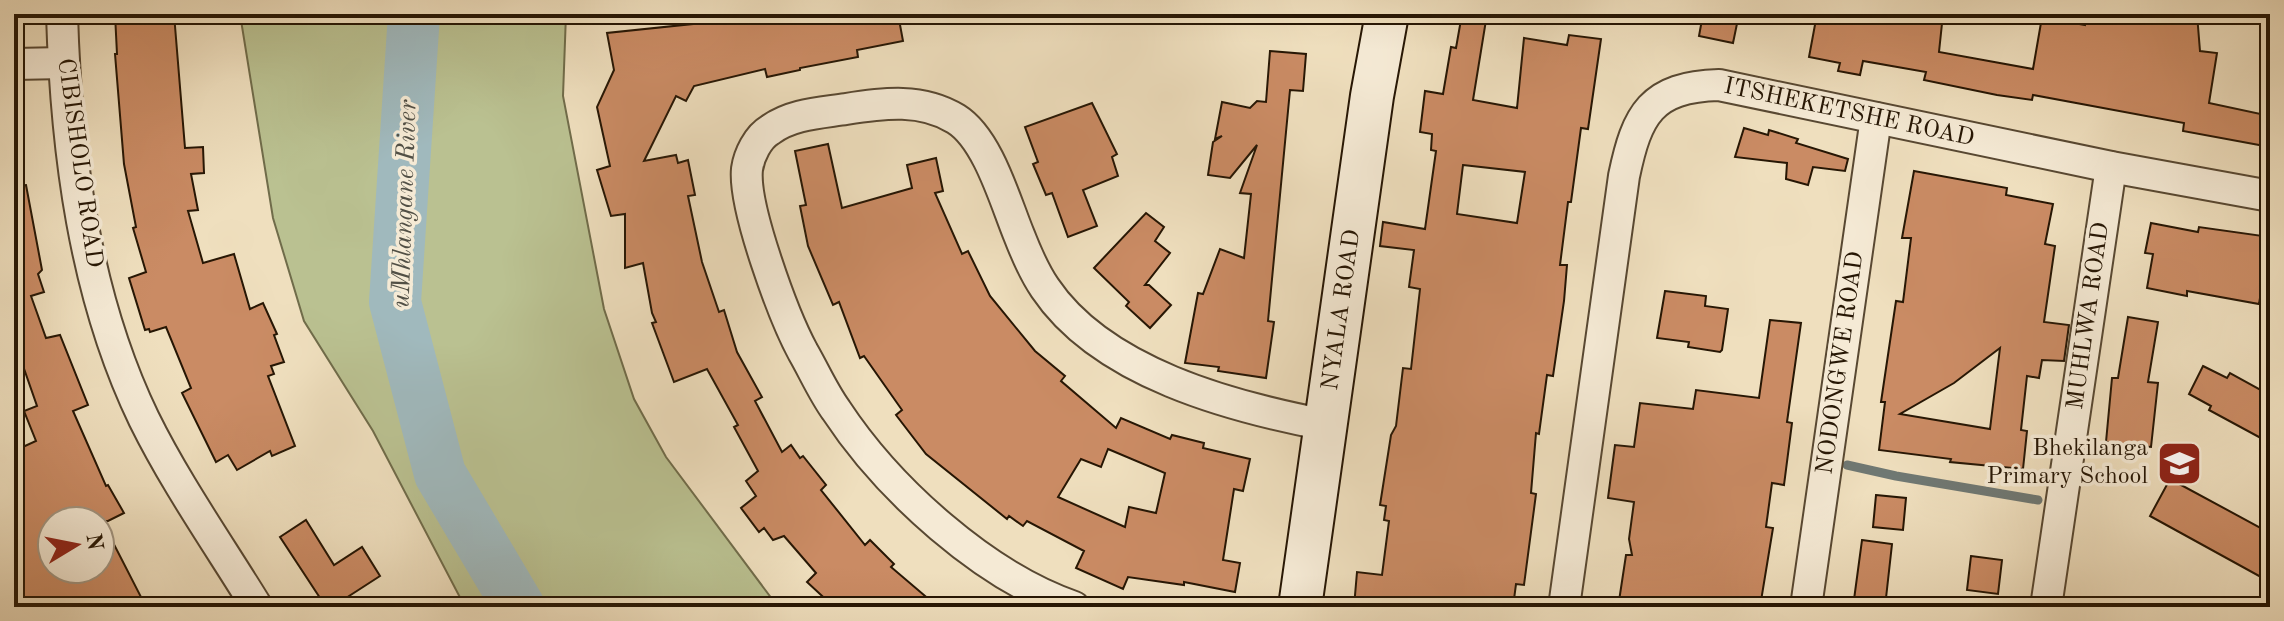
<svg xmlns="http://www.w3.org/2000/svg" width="2284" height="621" font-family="'Old Standard TT',serif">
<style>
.green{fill:#bac191;stroke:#706c4a;stroke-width:2}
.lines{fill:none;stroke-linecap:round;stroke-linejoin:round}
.stream{stroke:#6f7873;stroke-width:9}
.river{stroke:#a0b9bd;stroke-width:52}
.building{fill:#ca8b64;stroke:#261604;stroke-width:2;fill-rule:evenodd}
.street-casing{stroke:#584832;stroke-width:34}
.secondary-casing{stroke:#261604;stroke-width:46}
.street{stroke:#f5ead5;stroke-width:30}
.secondary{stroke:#f5ead5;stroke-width:42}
.labels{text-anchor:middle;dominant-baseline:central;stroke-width:7;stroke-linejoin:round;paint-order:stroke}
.street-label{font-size:24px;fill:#261604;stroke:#f5ead5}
.poi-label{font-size:24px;fill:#261604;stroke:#f5ead5;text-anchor:end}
.water-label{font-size:26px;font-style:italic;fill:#514f45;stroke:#f5ead5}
</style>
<rect width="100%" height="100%" fill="#efdfbe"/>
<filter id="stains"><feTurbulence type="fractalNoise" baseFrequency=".0025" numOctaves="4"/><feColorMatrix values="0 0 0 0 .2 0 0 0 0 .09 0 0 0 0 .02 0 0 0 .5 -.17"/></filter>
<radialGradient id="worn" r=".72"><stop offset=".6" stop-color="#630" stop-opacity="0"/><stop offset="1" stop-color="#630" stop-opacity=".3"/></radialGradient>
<path class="green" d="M240,14H566L563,96L604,309L634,399L666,457L778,607H465L373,431L304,321L273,218Z"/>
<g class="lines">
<g class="stream">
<path d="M1847,465L1896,476L2038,500"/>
<path d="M2095,601L2102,607"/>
</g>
<path class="river" d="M414,14L395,302L440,474L519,607"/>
</g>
<g class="building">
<path d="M115,14H174L185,148L203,147L204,173L191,174L198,210L188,211L203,263L234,254L250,309L263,303L277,334L274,335L284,362L271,366L274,374L268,376L295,446L272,456L270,451L237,470L228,455L216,462L182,393L191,388L166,327L150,332L149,329L145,330L129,278L146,272L133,228L136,227L124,164L115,54H117Z"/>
<path d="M700,14H898L903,41L857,50L858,57L800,68V70L767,77L765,69L694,86L686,101L676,96L644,161L676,155L678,163L688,160L695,195L688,196L702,262L719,312L724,310L737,352L762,397L755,401L782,452L791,445L800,458L803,456L826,485L821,490L865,545L870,540L894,564L891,567L938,607H834L807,582L816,573L784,536L773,540L764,528L759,532L741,508L756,496L746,481L758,471L734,427L738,425L707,369L674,382L652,323L656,322L652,313L643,263L625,268V214L611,216L597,170L610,166L597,107L614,70L607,33L702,23Z"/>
<path d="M1462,14H1487L1473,100L1517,108L1524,38L1567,45L1569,35L1601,39L1588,129L1581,128L1571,202H1568L1560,265H1567L1564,301L1553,376L1547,375L1539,434L1536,433L1531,493L1536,494L1524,585L1516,584L1513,607H1354L1357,572L1382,575L1389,521L1384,520L1386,506L1380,505L1391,435L1396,426L1403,368L1411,369L1420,289L1409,287L1414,250L1380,246L1383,222L1425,229L1436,151L1431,150L1432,134L1420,132L1425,91L1443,94L1451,47L1456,48ZM1463,165L1525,172L1517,223L1457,214Z"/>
<path d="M1703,14H1739L1733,43L1699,36Z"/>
<path d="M1817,14H1943L1939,52L2033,69L2042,17L2085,25L2087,14H2197L2200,51L2217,53L2209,103L2270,116V147L2183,131L2184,123L2033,95L2032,100L1997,95L1924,80L1926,72L1863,61L1860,75L1838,71L1840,63L1809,57Z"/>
<path d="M1270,51L1306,54L1303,91L1290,90L1268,321L1274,322L1266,378L1218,371L1219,367L1185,363L1198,293L1203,294L1220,249L1244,258L1251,194L1240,193L1257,145L1230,178L1208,175L1213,142L1222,136L1215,139L1222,102L1250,108L1257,101L1266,102Z"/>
<path d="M1092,103L1117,154L1112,157L1118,176L1083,190L1097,226L1068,237L1052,193L1046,195L1033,164L1038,162L1025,127Z"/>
<path d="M1744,128L1768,135L1769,130L1798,139L1796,143L1848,159L1845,171L1813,167L1808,185L1786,179L1787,163L1735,157Z"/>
<path d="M828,144L842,208L912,188L907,165L936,158L943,191L935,193L962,254L968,251L990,296L1035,351L1065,376L1061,381L1116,428L1121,418L1170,439L1172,435L1204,443L1203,448L1250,459L1243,491L1234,489L1223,560L1240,563L1235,592L1184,582V585L1128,577L1123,589L1076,568L1084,551L1027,521L1023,526L1009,516L1007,519L926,454L896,415L902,410L864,356L860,358L839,302L833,305L808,246L800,206L806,205L795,151ZM1108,449L1165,473L1156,513L1129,507L1125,527L1058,497L1081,459L1101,467Z"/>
<path d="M1914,171L2007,188L2006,195L2053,204L2045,244L2055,246L2044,322L2069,325L2064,361L2042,360L2039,378L2027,376L2021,430L2027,431L2023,469L1950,462L1951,459L1879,450L1885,402H1881L1896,301L1903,302L1911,238H1902ZM2000,348L1990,429L1900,414L1954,383Z"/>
<path d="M26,185L42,270L38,274L44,292L31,296L46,338L60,335L88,405L73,411L106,486L108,485L124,513L108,521H102L141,597L123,607H25L14,590V451L36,441L24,411L37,406L14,340V186ZM52,521H100V569H52Z"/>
<path d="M1146,213L1164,227L1155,241L1170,253L1145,285H1149L1171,305L1150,328L1126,306L1129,302L1094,268Z"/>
<path d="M2151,223L2198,232L2199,227L2270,237V270L2265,269L2259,304L2187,291V296L2147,288L2153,254L2145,253Z"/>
<path d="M1665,291L1706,296L1705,306L1728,309L1722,350L1720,352L1688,347L1689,342L1657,338Z"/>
<path d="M2128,317L2158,322L2148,382L2158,383L2151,447L2106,442L2112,378H2118Z"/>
<path d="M1770,320L1801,323L1787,422L1792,423L1784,485L1772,483L1766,527L1773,528L1760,607H1659L1619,601L1626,555H1632L1629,539L1634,502L1608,498L1615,445L1634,447L1640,403L1693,409L1696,390L1759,398Z"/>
<path d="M2203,366L2227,378L2230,373L2270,395V443L2209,410L2211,406L2189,394Z"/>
<path d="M2170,479L2270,533V582L2150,516Z"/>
<path d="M1876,495L1906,498L1903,530L1873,527Z"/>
<path d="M306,520L334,565L362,547L380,576L332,607H326L280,537Z"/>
<path d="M1862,540L1892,544L1885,607H1853Z"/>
<path d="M1971,556L2002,560L1998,594L1967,590Z"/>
</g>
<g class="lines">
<defs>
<g id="street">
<path d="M62,14C66,150 84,295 144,419C176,484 219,545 257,607"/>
<path d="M14,64L64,63"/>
<path d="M1074,607C984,576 888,489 836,410C823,392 814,371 803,352C784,317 743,207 747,169C749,155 758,137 770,130C792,114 820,113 846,109C884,103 922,98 956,119C988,139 1005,201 1019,235C1026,253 1034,272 1045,288C1102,373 1232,407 1326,425"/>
<path d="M1564,607L1624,176C1637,114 1651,87 1719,85L2111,167L2270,196"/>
<path d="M1806,607L1876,118"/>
<path d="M2046,607L2111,167"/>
</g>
<path id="secondary" d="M1300,607L1372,96L1387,14"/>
</defs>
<use href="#street" class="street-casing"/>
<use href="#secondary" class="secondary-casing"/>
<use href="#street" class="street"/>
<use href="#secondary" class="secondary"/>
</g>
<defs>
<symbol id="school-square" viewBox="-11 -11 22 22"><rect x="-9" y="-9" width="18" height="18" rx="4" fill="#8f2418" stroke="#f5ead5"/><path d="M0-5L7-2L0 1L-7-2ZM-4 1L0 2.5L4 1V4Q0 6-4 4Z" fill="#fff"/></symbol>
</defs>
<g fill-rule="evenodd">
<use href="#school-square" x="2154" y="438" width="51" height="51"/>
</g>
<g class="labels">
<g class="street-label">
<text transform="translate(1849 113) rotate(12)">ITSHEKETSHE ROAD</text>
<text transform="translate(79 163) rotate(82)">CIBISHOLO ROAD</text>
<text transform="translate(1342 310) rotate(-82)">NYALA ROAD</text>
<text transform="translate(2089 316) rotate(-82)">MUHLWA ROAD</text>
<text transform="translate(1841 363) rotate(-82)">NODONGWE ROAD</text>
</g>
<g class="poi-label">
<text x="2148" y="449">Bhekilanga<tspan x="2148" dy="28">Primary School</tspan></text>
</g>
<g class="water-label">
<text transform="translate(405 204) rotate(-88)">uMhlangane River</text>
</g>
</g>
<rect width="2284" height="621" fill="none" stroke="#efdfbe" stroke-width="48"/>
<rect x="16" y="16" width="2252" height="589" fill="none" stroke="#261604" stroke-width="4"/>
<rect x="24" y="24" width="2236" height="573" fill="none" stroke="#261604" stroke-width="2"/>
<g transform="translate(76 545) rotate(80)"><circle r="38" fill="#f5ead5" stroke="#a29581" stroke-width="2"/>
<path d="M0-6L14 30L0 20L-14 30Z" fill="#8f2418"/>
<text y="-12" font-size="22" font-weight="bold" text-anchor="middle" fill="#261604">N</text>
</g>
<rect width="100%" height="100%" filter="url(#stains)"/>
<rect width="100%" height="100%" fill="url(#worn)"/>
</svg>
